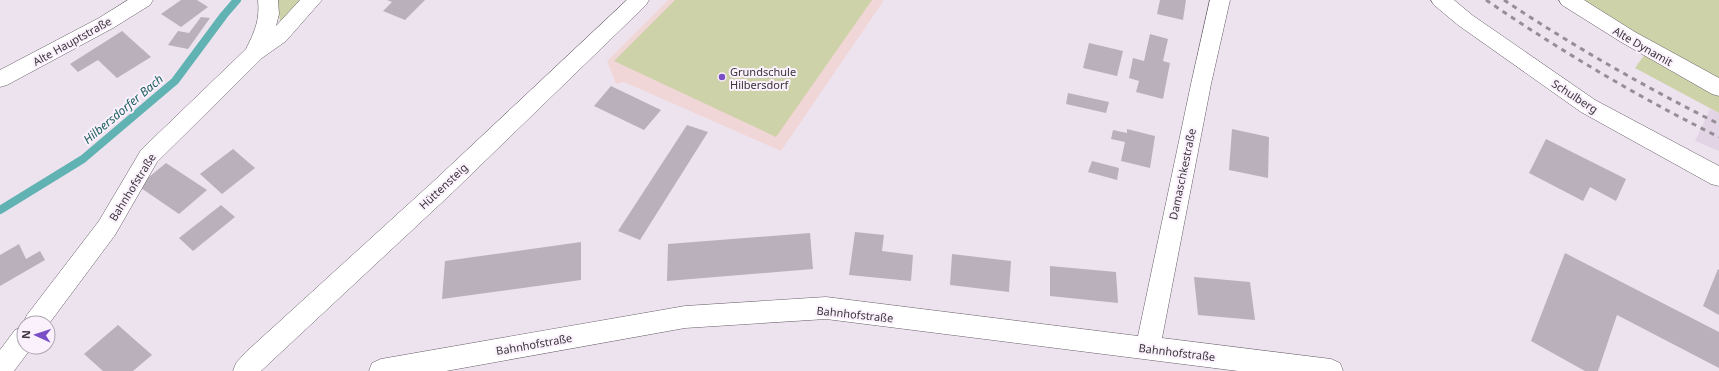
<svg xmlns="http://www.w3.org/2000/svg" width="1719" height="371" font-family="'Noto Sans',sans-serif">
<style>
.built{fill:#e2d3e5}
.education{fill:#f1d6d7}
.green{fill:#ced2a8}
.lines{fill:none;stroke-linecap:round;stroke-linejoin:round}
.stream{stroke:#61b2b2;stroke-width:8}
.building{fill:#bab0bc}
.minor-casing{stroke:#655c66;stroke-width:1}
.major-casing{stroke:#655c66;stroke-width:1}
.minor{fill:#fff;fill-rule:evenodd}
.major{fill:#fff;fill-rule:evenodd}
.rail{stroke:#968e97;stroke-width:3;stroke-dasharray:5 5;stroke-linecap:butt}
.poi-dot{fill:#794ec6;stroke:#faf1fc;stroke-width:1.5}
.labels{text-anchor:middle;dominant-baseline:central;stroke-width:4;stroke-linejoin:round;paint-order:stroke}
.street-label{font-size:11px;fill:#39353a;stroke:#faf1fc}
.poi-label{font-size:11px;fill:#39353a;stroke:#faf1fc;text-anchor:start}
.water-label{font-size:12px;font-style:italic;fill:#1f6262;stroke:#faf1fc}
</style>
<rect width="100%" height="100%" fill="#ede3ef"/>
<path class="built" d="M1710,109L1719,113V151L1695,141Z"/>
<path class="education" d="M668,0H884L781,151L624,82L616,84L607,61Z"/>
<g class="green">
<path d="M277,0H306L288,18L280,21Z"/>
<path d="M675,0H872L776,137L614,61Z"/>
<path d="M1583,0H1719V113L1635,68L1653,43Z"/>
</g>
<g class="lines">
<path class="stream" d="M0,210L83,159L175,81L224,15L237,0"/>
</g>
<g class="building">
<path d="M181,0H197L208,7L181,27L161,14Z"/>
<path d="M387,0H425L405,20L383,11L392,2Z"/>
<path d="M1160,0H1186L1183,20L1157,14Z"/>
<path d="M201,17L210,18L188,49L168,45L178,31L189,33Z"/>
<path d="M122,31L151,57L117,78L98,60L78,72L70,64Z"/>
<path d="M1150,34L1168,39L1163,61L1170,63L1163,99L1136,92L1139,81L1129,78L1133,58L1144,61Z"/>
<path d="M1089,43L1123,51L1117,76L1083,68Z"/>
<path d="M611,86L661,110L644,130L594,106Z"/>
<path d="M1068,93L1109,102L1106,113L1066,104Z"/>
<path d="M687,125L708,132L640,240L618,231Z"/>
<path d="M1127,129L1155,136L1150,168L1121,161L1125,142L1111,139L1113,130L1127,133Z"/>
<path d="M1232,129L1269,137L1268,178L1229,170Z"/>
<path d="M1546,139L1626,179L1616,201L1590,187L1583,201L1529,173Z"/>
<path d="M233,149L255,168L222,194L200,174Z"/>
<path d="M1092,161L1119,168L1117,180L1088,172Z"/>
<path d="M166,163L207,190L179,214L138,186Z"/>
<path d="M221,205L235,217L193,251L179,238Z"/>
<path d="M855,232L884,235L882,251L913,255L911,281L849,275Z"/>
<path d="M810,233L813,269L667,281L668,244Z"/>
<path d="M581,242V280L442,299L445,261Z"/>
<path d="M19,244L26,259L40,251L45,260L0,286V255Z"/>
<path d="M1565,253L1719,332V368L1617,315L1598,371H1585L1531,341Z"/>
<path d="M952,254L1011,261L1009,292L950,285Z"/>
<path d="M1050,266L1116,272L1118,303L1050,296Z"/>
<path d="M1718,269L1719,270V315L1703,306Z"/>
<path d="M1194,277L1250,282L1255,320L1198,315Z"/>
<path d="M118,325L152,355L133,371H103L84,354Z"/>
</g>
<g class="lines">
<defs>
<g id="minor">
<path d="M258,0H278L279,14L276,26L300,0H322L286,41L262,58L157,162L115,235L48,325V323H24V325L23,323L27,315L99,221L141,150L246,49C255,31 260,20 258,0Z"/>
<path d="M627,0H649L646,5L452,193L261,371H233L236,363L246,352L436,179Z"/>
<path d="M1210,0H1230L1211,84L1162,338L1331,359L1340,363L1343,371H1238L826,319L685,328L446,371H369L372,363L381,359L685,306L826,297L1138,336L1191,84Z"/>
<path d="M1431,0H1454L1472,15L1595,100L1719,166V186L1711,184L1581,112L1458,25L1434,5Z"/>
<path d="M1559,0H1584L1635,32L1719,78V96L1712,94L1621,42L1562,5Z"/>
<path d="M24,327V347H32L14,371H0V350L15,330Z"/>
</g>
<path id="major" d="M128,0H153L150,5L113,28L7,85L0,87V70L99,18Z"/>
</defs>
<use href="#minor" class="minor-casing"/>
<use href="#major" class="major-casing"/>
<use href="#minor" class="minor"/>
<use href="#major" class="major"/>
<g class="rail">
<path d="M1486,0C1561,51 1638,97 1719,137"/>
<path d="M1504,0C1573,46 1645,87 1719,124"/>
</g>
</g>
<circle class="poi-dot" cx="722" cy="77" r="4"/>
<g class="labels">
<g class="street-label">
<text transform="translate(72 41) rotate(-29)">Alte Hauptstraße</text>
<text transform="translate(1643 46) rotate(30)">Alte Dynamit</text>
<text transform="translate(1575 96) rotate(33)">Schulberg</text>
<text transform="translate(1182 174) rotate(-78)">Damaschkestraße</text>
<text transform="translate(443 186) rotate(-43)">Hüttensteig</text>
<text transform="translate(132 187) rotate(-58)">Bahnhofstraße</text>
<text transform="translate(855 314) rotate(6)">Bahnhofstraße</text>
<text transform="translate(534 344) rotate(-10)">Bahnhofstraße</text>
<text transform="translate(1177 352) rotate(7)">Bahnhofstraße</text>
</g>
<g class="poi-label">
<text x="730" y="71">Grundschule<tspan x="730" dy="13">Hilbersdorf</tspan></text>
</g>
<g class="water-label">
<text transform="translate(123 109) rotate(-40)">Hilbersdorfer Bach</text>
</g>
</g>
<g transform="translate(36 335) rotate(273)"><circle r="19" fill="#faf1fc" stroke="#ada6ae"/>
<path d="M0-3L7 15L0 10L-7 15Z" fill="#794ec6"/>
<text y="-6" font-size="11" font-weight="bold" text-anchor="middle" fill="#39353a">N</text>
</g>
</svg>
